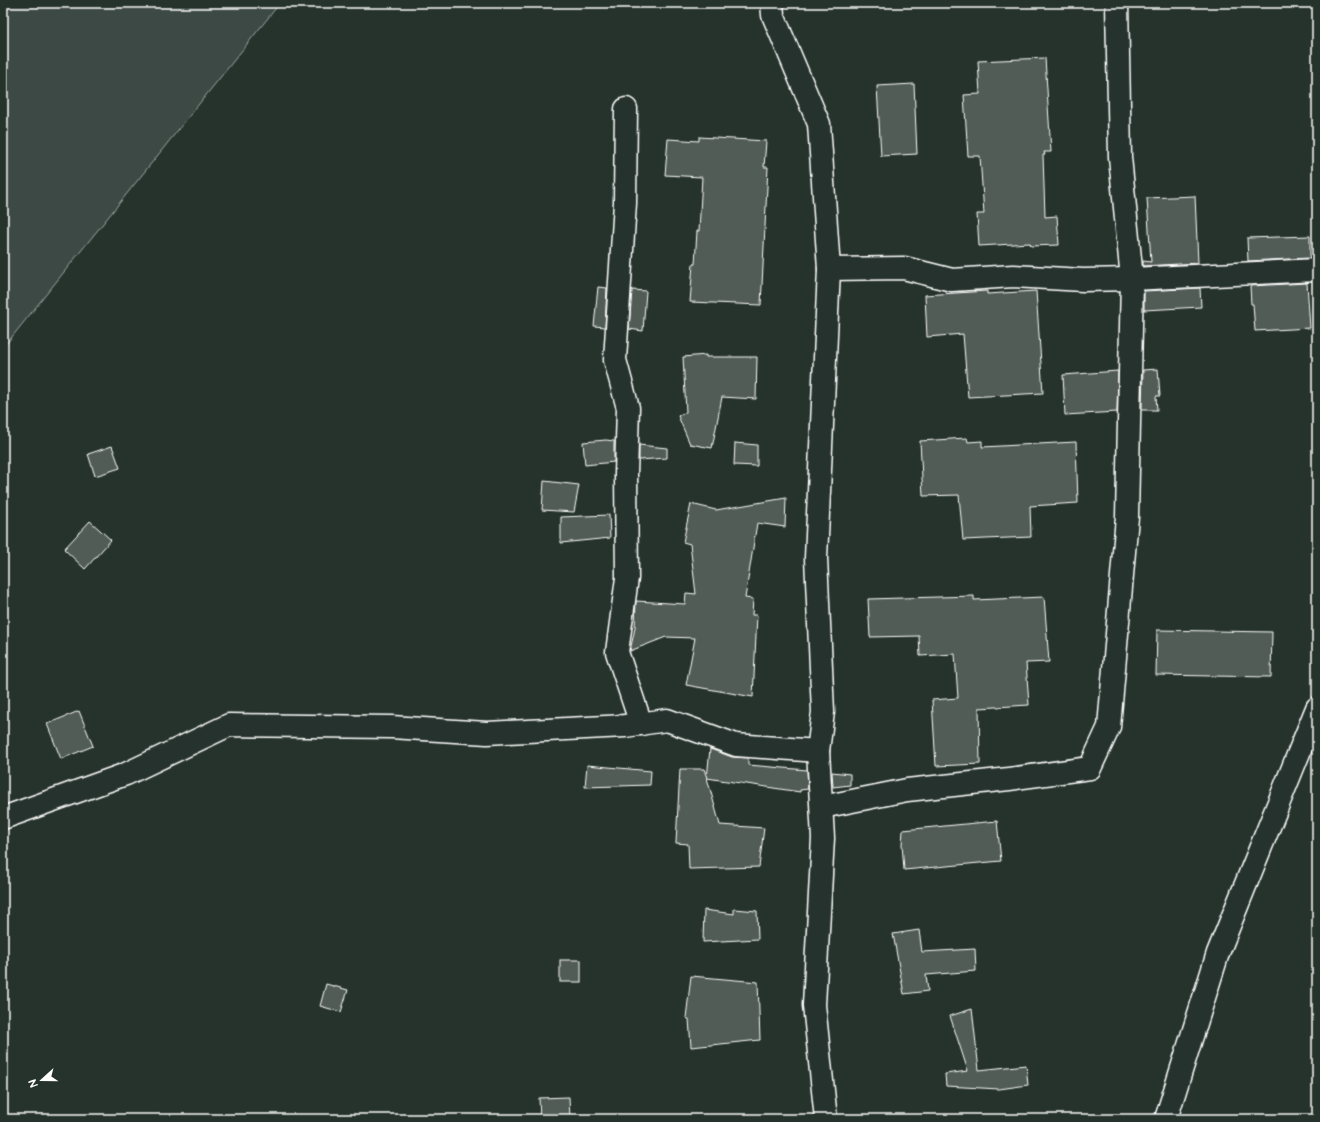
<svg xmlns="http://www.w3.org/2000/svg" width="1320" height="1122" font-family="'Architects Daughter',sans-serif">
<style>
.green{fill:#3e4944;stroke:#9ea4a2}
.building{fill:#515c57;stroke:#fff}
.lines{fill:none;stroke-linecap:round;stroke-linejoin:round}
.minor-casing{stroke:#fff;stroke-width:25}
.minor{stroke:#26332d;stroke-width:22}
</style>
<rect width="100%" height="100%" fill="#26332d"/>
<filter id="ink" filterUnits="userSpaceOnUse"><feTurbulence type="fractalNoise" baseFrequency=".025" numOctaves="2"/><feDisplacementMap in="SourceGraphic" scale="8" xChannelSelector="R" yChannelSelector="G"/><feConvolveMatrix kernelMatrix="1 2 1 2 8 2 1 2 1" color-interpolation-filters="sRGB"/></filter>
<g filter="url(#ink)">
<path class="green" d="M3,3H280L3,348Z"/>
<g class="building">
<path d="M1045,58L1051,152H1044L1045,155H1043L1045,217L1057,216L1059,245L1031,246L1030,243L979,246L977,214H984L980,156H968L964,95L980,94L978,61Z"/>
<path d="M914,84L917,154L881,156L877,86Z"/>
<path d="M699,137L766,141L764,167H768L761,305L690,302L693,264H695L697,231H699L702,177L665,175L668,139L699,141Z"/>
<path d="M1195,196L1198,263L1143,266V261L1151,262L1147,198Z"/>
<path d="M1310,236V258L1248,261L1247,238Z"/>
<path d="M1307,283L1310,328L1255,331L1253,304H1251L1250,286Z"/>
<path d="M598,287L607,288L605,327L594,326Z"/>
<path d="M1200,288L1201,307L1144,310V291Z"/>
<path d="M632,290L646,291L643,331L629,329Z"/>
<path d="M987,291V294L1036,291L1043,393L968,397L963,334L927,337L925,295Z"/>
<path d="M706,355V357H757L756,399L722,397L712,448L690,444L678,416L686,412L683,357Z"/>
<path d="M1158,369L1160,396H1156L1157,410H1142L1143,370Z"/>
<path d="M1118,371L1117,412L1065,415L1063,375Z"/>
<path d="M967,438L968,442L982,441V447L1076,442L1078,503L1030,506L1031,537L963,540L959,495L923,496L920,441Z"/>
<path d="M606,440L614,441V462L585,465L583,442Z"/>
<path d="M735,443L757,445V466L734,465Z"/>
<path d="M639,445L667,448V458L639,460Z"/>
<path d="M112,446L120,468L95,476L88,454Z"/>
<path d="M544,481L579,485L574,512L542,510Z"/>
<path d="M786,498L785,527L757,523L745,598L753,599L752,615H757L753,697L686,685L695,638L666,637L630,651L635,628L636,601L685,604L686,593L696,594L690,544L683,542L691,504L716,510Z"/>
<path d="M609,515L610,538L561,543V517Z"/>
<path d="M90,521L111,540L85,569L64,549Z"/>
<path d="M974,596V600L1044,597L1049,662L1026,663L1029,705L979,708L980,764L936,766L932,700L958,698L955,654L920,656L919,636L870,637L868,599Z"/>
<path d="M1157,630L1272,632L1271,677L1156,675Z"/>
<path d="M79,711L93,746L61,759L47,724Z"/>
<path d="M710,749L732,757L748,758V765L807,770L808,789L800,790V792L707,778L720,825L764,828L759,867L689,869L688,844L676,843L680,769H704L707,778Z"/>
<path d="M587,765L651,771L650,785L585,787Z"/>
<path d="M832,772L850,774V785L833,787Z"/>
<path d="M997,821L1001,861L904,870L902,844L903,830Z"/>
<path d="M734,909L757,911L758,939L703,942L704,910L734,914Z"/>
<path d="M919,930L922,952L975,949L976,971L926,975L928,991L904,994L893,934Z"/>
<rect x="560" y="960" width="21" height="22"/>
<path d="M691,976L758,982L760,1040L691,1047L689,1019L686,1018Z"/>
<path d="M326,984L348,990L341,1012L320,1006Z"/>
<path d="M972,1009L979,1070L1026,1065L1028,1085L999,1089L946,1086L945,1074L968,1071L950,1016Z"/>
<path d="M569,1097L570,1119H540L539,1098Z"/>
</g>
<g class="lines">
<defs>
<g id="minor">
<path d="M772,3L773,15L819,124L829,269L816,558L823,712L818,751L823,838L814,1005L826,1119"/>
<path d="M626,109L625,203L615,360L628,408L626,474L627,578L617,652L641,724"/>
<path d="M829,269L904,268L952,280L1013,276L1083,280L1132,279L1317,270"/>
<path d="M822,807L907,790L1009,779L1090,768L1109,727L1127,517L1132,279L1120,157L1117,3"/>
<path d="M3,818L126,774L229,725L391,727L487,733L625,726L667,720L736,745L818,751"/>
<path d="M1166,1119L1218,953L1317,708"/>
</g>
</defs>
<use href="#minor" class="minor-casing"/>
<use href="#minor" class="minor"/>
</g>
</g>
<rect width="1320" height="1122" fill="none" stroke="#26332d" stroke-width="16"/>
<rect x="8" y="8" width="1304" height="1106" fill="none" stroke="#fff" stroke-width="1.5" filter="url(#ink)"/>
<g transform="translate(42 1080) rotate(249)" stroke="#26332d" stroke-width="3" paint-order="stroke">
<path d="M0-3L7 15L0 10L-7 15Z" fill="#ffffff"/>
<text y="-6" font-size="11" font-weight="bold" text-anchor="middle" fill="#ffffff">N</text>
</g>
</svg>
